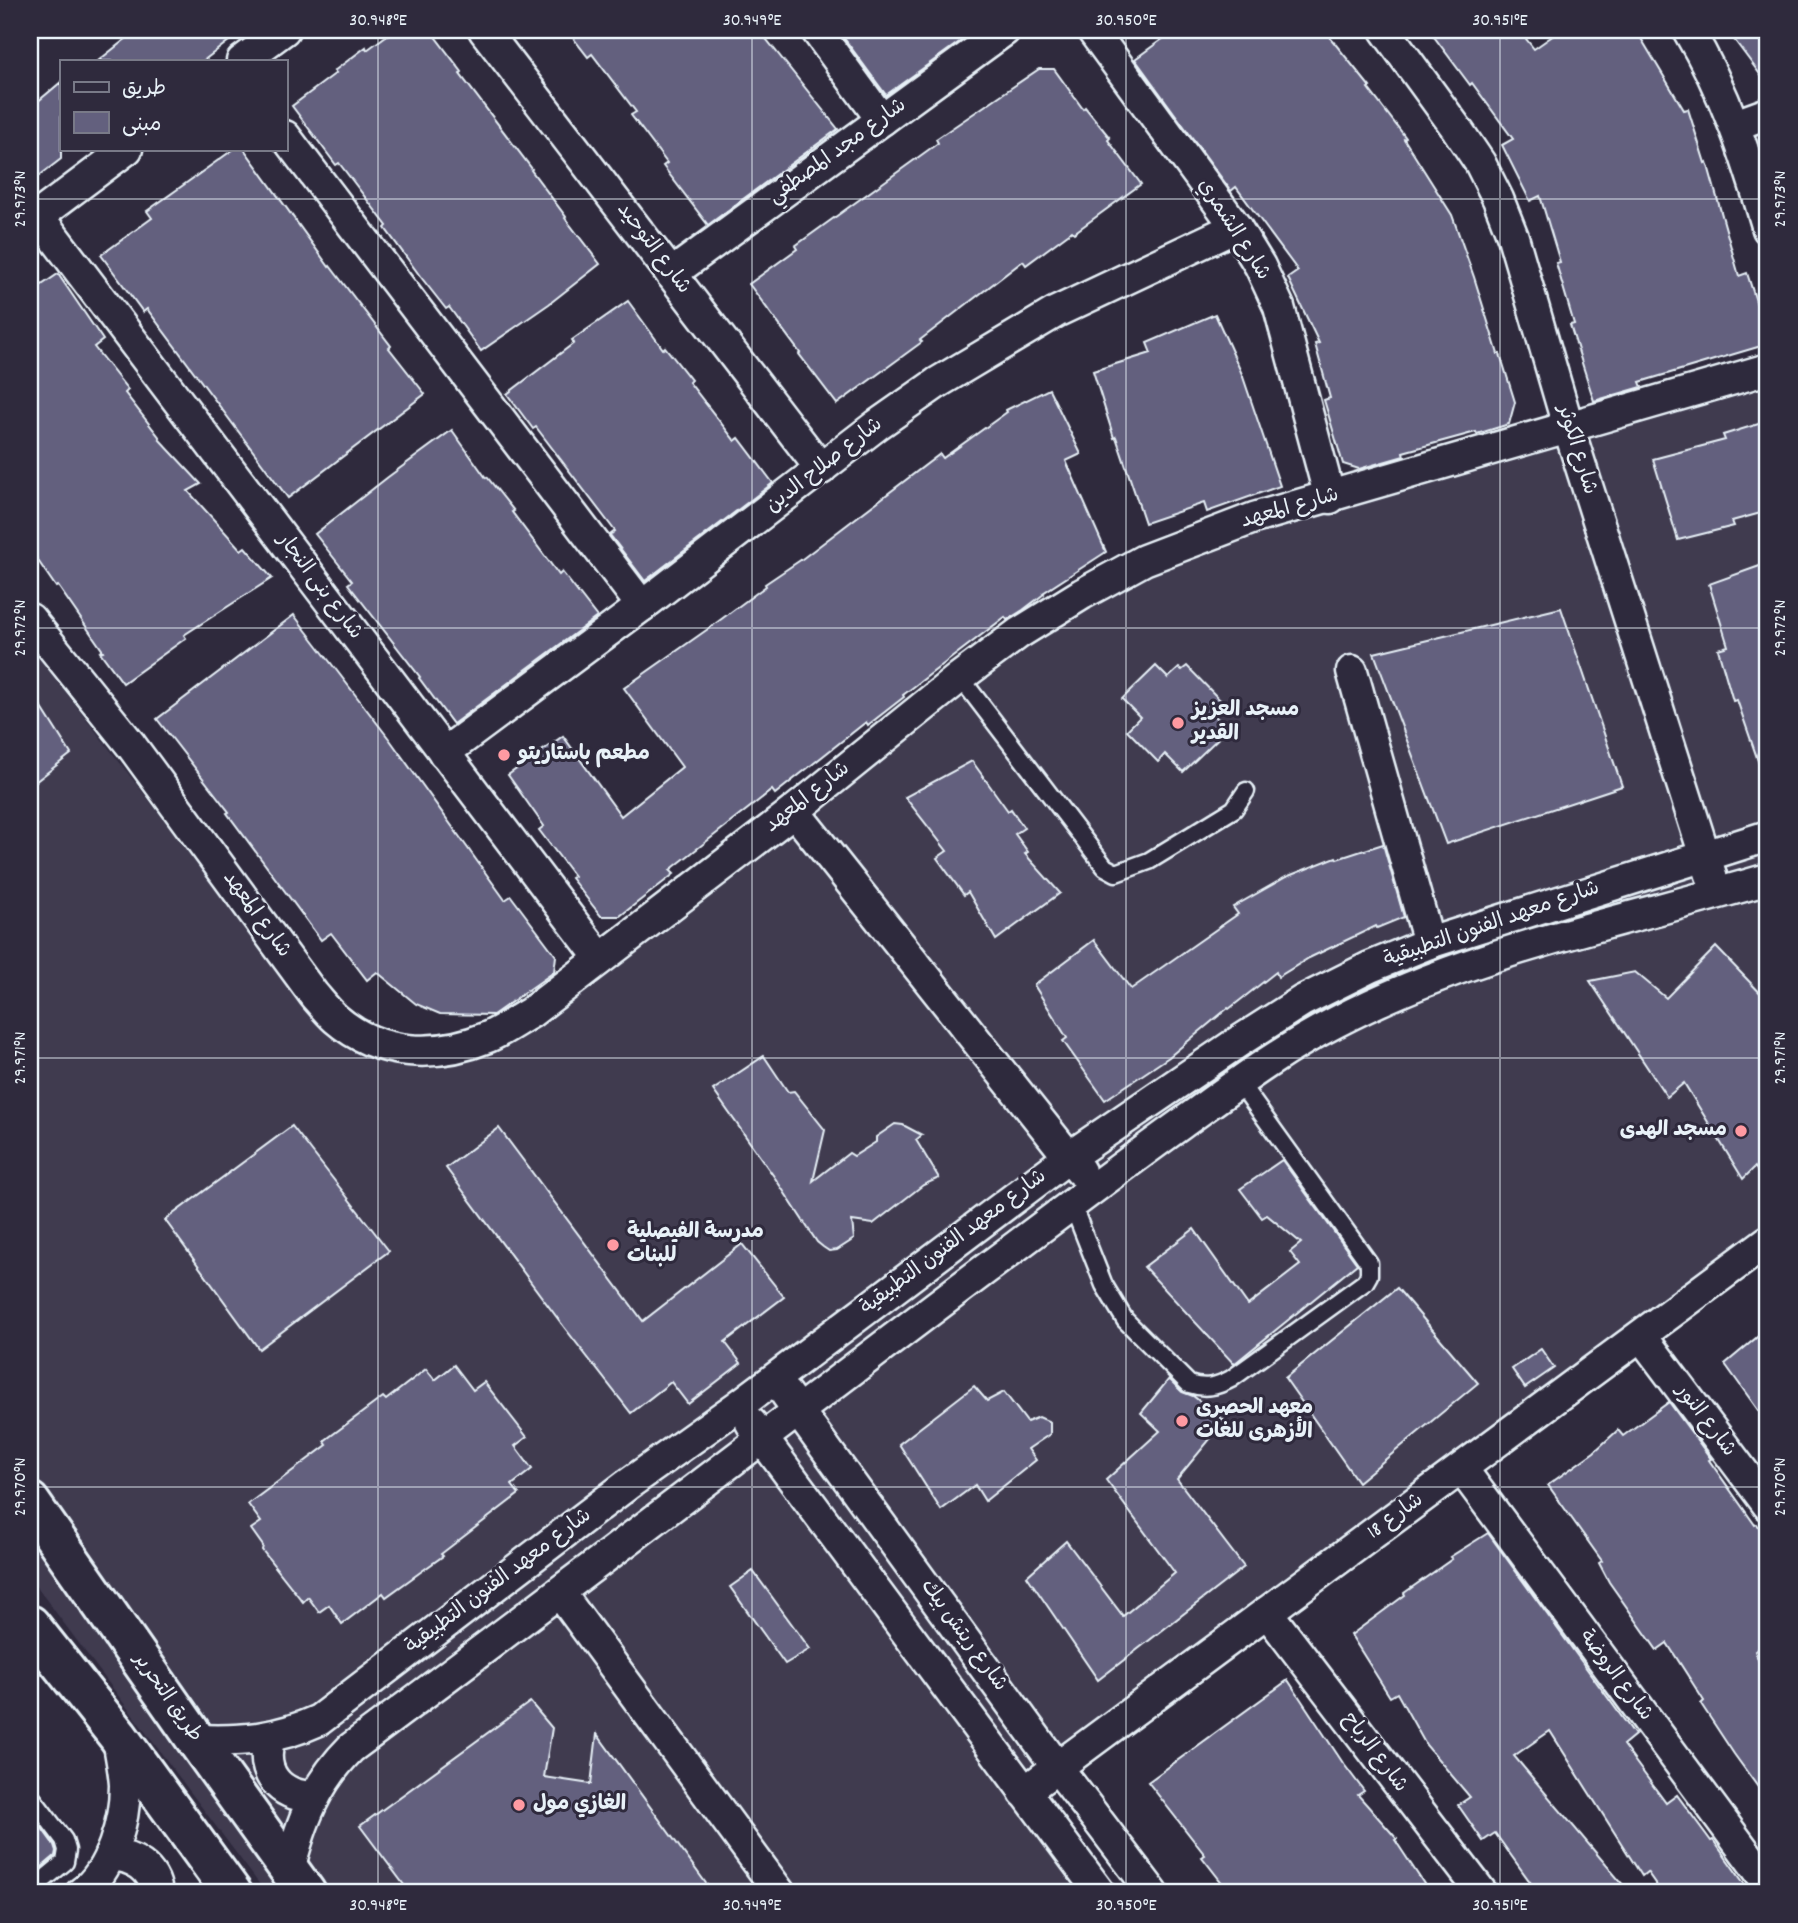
<svg xmlns="http://www.w3.org/2000/svg" width="1798" height="1923" font-family="Dekko,'Playpen Sans Arabic',sans-serif">
<style>
.built{fill:#3f3a50}
.building{fill:#63607e;stroke:#e8f1f8;stroke-width:2}
.lines{fill:none;stroke-linecap:round;stroke-linejoin:round}
.lane-casing{stroke:#e8f1f8;stroke-width:21}
.street-casing{stroke:#e8f1f8;stroke-width:35}
.secondary-casing{stroke:#e8f1f8;stroke-width:44}
.lane{stroke:#2f2a3d;stroke-width:16}
.street{stroke:#2f2a3d;stroke-width:30}
.secondary{stroke:#2f2a3d;stroke-width:38}
.ticks{fill:none;stroke:#e8f1f8;stroke-width:2;stroke-opacity:0.45}
.poi-dot{fill:#ff9aa2;stroke:#2f2a3d;stroke-width:2.5}
.labels{text-anchor:middle;dominant-baseline:central;stroke-width:6;stroke-linejoin:round;paint-order:stroke}
.street-label{font-size:21px;fill:#e8f1f8;stroke:#2f2a3d}
.poi-label{font-size:21px;font-weight:bold;fill:#e8f1f8;stroke:#2f2a3d;text-anchor:start}
.neatline{fill:none;stroke:#e8f1f8;stroke-width:2.5}
.ticks-label{font-size:18px;text-anchor:middle;fill:#e8f1f8}
</style>
<rect width="100%" height="100%" fill="#2f2a3d"/>
<filter id="ink" filterUnits="userSpaceOnUse"><feTurbulence type="fractalNoise" baseFrequency=".0143" numOctaves="2"/><feDisplacementMap in="SourceGraphic" scale="14" xChannelSelector="R" yChannelSelector="G"/><feConvolveMatrix kernelMatrix="1 2 1 2 8 2 1 2 1" color-interpolation-filters="sRGB"/></filter>
<g filter="url(#ink)">
<path class="built" d="M1768,372V1230L1039,1791L1120,1893H266L30,1578V646L329,1034L364,1054L433,1066L487,1057L525,1035L1032,630L1149,566Z"/>
<g class="building">
<path d="M137,30H243L203,61H98Z"/>
<path d="M394,30H430L462,72L460,74L532,169L531,170L566,217L565,218L600,264L549,304L481,351L449,307L446,309L420,276L385,228L387,226L339,163L336,165L292,106L336,73L334,71L366,47L367,50Z"/>
<path d="M567,30H759L838,129L708,225L663,166L667,163L631,115L636,112L592,54L588,57Z"/>
<path d="M838,30H976L886,95Z"/>
<path d="M1175,30H1324L1370,87L1368,88L1406,138L1404,139L1452,215L1474,277L1498,354H1500L1515,402L1509,424L1477,434L1476,432L1403,452L1404,456L1359,469L1343,464L1324,400L1330,398L1315,344L1319,343L1288,278L1298,271L1236,187L1231,191L1135,59Z"/>
<path d="M1429,30H1519L1534,49L1561,30H1636L1684,110L1688,109L1705,163L1707,162L1739,276L1747,273L1768,339V344L1640,382L1642,387L1594,401L1570,325L1574,324L1556,263L1560,262L1540,196L1530,201L1502,145L1513,139L1472,83L1470,85Z"/>
<path d="M1727,30H1768V85Z"/>
<path d="M1039,69H1054L1083,109L1085,107L1110,138L1108,140L1141,184L1074,233L1072,231L1026,265L1023,261L920,340L922,342L837,404L799,354L800,353L749,284L797,249L795,246L938,143L936,139Z"/>
<path d="M61,82V159L30,183V108Z"/>
<path d="M234,149H244L329,267L330,266L391,346L389,348L425,394L288,498L147,309L143,312L101,255L152,218L147,211Z"/>
<path d="M58,274L103,340L94,347L128,390L125,393L160,438L159,439L201,484L188,491L241,550L245,547L272,578L184,635L186,638L123,683L100,652L103,651L58,586L56,587L30,549V293Z"/>
<path d="M628,301L663,349L665,347L691,380L689,382L735,441L739,438L773,483L645,581L610,535L615,531L536,427L533,429L507,394L574,343L572,340Z"/>
<path d="M1215,314L1242,374L1280,486L1207,512L1204,503L1145,523L1116,437L1114,438L1093,371L1151,353L1147,343Z"/>
<path d="M1049,389L1081,454L1066,461L1106,552L1043,593L1044,594L1023,610L1007,620L1005,617L903,695L904,697L868,725L866,722L775,794L772,790L670,870L674,874L620,916H601L571,878L574,876L539,830L544,826L508,775L563,736L621,816L682,767L624,688L708,629L766,586L765,584L802,559L940,454L943,458L1007,412L1006,410Z"/>
<path d="M1768,421V511L1732,521L1734,526L1678,540L1653,459L1725,440L1723,435Z"/>
<path d="M452,430L486,478L487,477L514,511L512,512L559,575L562,572L597,617L453,724L419,678L420,677L348,584L352,581L315,534L388,477Z"/>
<path d="M1768,563V781H1765L1737,700L1733,701L1718,649L1728,646L1709,584Z"/>
<path d="M1561,608L1622,786L1446,844L1374,653Z"/>
<path d="M294,615L390,740L505,900L511,896L556,956L554,972L493,1015L440,1014L416,1004L377,972L367,980L331,933L321,940L227,813L229,812L157,719Z"/>
<path d="M1156,666L1168,678L1179,668L1182,670L1187,666L1221,701L1210,711L1228,729L1183,772L1165,754L1158,762L1127,730L1140,717L1122,699Z"/>
<path d="M30,689L71,754L30,786Z"/>
<path d="M972,761L1008,811L1011,809L1024,828L1015,834L1028,852L1025,854L1060,893L996,940L968,892L964,895L937,858L947,851L905,797Z"/>
<path d="M1383,844L1404,917L1377,928L1376,926L1309,958L1278,977L1276,972L1229,1009L1228,1008L1169,1057L1105,1100L1063,1041L1067,1038L1034,985L1094,940L1131,989L1238,914L1233,907L1286,877L1336,857L1337,859Z"/>
<path d="M1716,947L1768,1001V1188L1755,1167L1743,1179L1684,1083L1667,1097L1590,981L1635,972L1666,998Z"/>
<path d="M764,1056L788,1092L794,1091L825,1130L813,1181L849,1153L854,1156L876,1142V1137L895,1124L903,1125L922,1135L916,1140L939,1178L923,1185L873,1224L852,1221L854,1239L837,1250L829,1251L823,1247L817,1242L775,1178L713,1090Z"/>
<path d="M292,1126L389,1251L259,1349L165,1220Z"/>
<path d="M499,1128L643,1321L742,1244L784,1297L725,1342L741,1363L688,1404L671,1382L631,1413L564,1327L446,1168Z"/>
<path d="M1282,1160L1357,1264L1234,1364L1144,1267L1194,1229L1248,1305L1300,1265L1290,1252L1301,1243L1267,1215L1262,1218L1240,1189Z"/>
<path d="M1397,1288L1478,1383L1358,1482L1285,1378Z"/>
<path d="M1768,1328V1424L1725,1364Z"/>
<path d="M1541,1349L1554,1368L1525,1388L1512,1369Z"/>
<path d="M454,1365L473,1390L484,1382L527,1437L515,1446L532,1469L512,1485L519,1494L441,1554L443,1556L422,1571L386,1597L383,1593L342,1624L329,1605L319,1612L308,1597L303,1602L262,1550L263,1546L251,1529L261,1522L248,1504L327,1445L324,1441L383,1397L386,1400L426,1369L435,1380Z"/>
<path d="M1169,1379L1182,1392L1193,1396L1225,1421L1177,1479L1244,1567L1098,1680L1027,1576L1066,1541L1123,1616L1175,1573L1106,1480L1160,1431L1141,1413Z"/>
<path d="M974,1386L987,1401L1004,1392L1027,1422L1039,1417L1050,1422V1434L1028,1449L1036,1460L985,1501L975,1485L941,1510L899,1444Z"/>
<path d="M1669,1402L1711,1459L1709,1460L1755,1525L1757,1524L1768,1540V1641L1755,1651L1761,1667L1768,1678V1801L1734,1754L1701,1704L1704,1701L1667,1643L1657,1650L1609,1582L1599,1563L1602,1561L1548,1485L1594,1452L1618,1430L1623,1436Z"/>
<path d="M1488,1533L1635,1735L1623,1745L1666,1803L1677,1795L1711,1841L1713,1840L1751,1893H1662L1647,1872L1642,1876L1550,1731L1514,1756L1630,1893H1538L1495,1833L1483,1841L1458,1805L1470,1797L1426,1745L1397,1693L1390,1697L1351,1635L1405,1595L1404,1593L1452,1559L1450,1557Z"/>
<path d="M753,1571L810,1649L785,1664L730,1587Z"/>
<path d="M1288,1680L1343,1763L1364,1791L1358,1795L1397,1839L1395,1840L1430,1893H1230L1202,1857L1205,1855L1148,1782Z"/>
<path d="M530,1702L552,1728L544,1777L591,1784L597,1734L713,1893H410L360,1826Z"/>
<path d="M30,1812L54,1845L56,1851L55,1856L30,1877Z"/>
</g>
<g class="lines">
<defs>
<g id="lane">
<path d="M960,677L1105,867L1116,873L1149,861L1234,809L1246,791"/>
<path d="M1072,1204L1104,1285L1125,1320L1189,1384C1204,1389 1216,1387 1231,1379L1365,1282L1369,1275V1263L1239,1082"/>
<path d="M30,1795L64,1840L67,1850L65,1862L30,1891"/>
</g>
<g id="street">
<path d="M484,30L821,469"/>
<path d="M816,30L882,120"/>
<path d="M1092,30L1236,227L1260,266L1279,307L1330,498"/>
<path d="M1385,30L1457,129L1480,163L1498,199L1513,237L1568,426L1711,875"/>
<path d="M1688,30C1726,93 1747,158 1768,229"/>
<path d="M242,61L284,30"/>
<path d="M1735,125L1768,113"/>
<path d="M285,136L642,606"/>
<path d="M38,216L600,958"/>
<path d="M30,222L127,149"/>
<path d="M671,274L1005,30"/>
<path d="M30,619L131,745L314,995C321,1003 328,1012 336,1019C380,1057 437,1058 488,1037C502,1031 516,1021 530,1013L794,811L960,677L1019,633L1082,594L1144,560L1254,518L1768,369"/>
<path d="M1352,671L1429,943"/>
<path d="M444,753L642,606L877,425L937,383L1056,312L1236,227"/>
<path d="M794,811L1080,1171"/>
<path d="M1642,1337L1768,1505"/>
<path d="M786,1394L1057,1767L1153,1893"/>
<path d="M751,1423L1100,1893"/>
<path d="M1462,1469L1768,1883"/>
<path d="M560,1593L780,1893"/>
<path d="M1267,1612L1482,1893"/>
<path d="M270,1737C259,1772 278,1796 314,1797"/>
<path d="M196,1740C242,1742 277,1739 319,1720L627,1485L738,1406L1069,1157L1238,1042L1302,1001L1370,967L1429,943L1768,836"/>
<path d="M1024,1792L1768,1241"/>
<path d="M110,1855C133,1856 154,1868 157,1893"/>
<path d="M289,1870C301,1822 315,1784 351,1748C559,1594 764,1436 971,1280C1041,1228 1110,1175 1181,1124C1231,1088 1281,1050 1336,1022C1472,950 1623,922 1768,879"/>
<path d="M81,1893C111,1872 125,1821 125,1785C124,1769 120,1753 118,1737"/>
</g>
<g id="secondary">
<path d="M30,1502L196,1740L306,1893"/>
<path d="M30,1625L118,1736L232,1893"/>
</g>
</defs>
<use href="#lane" class="lane-casing"/>
<use href="#street" class="street-casing"/>
<use href="#secondary" class="secondary-casing"/>
<use href="#lane" class="lane"/>
<use href="#street" class="street"/>
<use href="#secondary" class="secondary"/>
</g>
</g>
<path class="ticks" d="M378,30V1893M752,30V1893M1126,30V1893M1500,30V1893M30,199H1768M30,628H1768M30,1058H1768M30,1487H1768"/>
<g class="poi-dot">
<circle cx="1178" cy="723" r="7"/>
<circle cx="504" cy="755" r="7"/>
<circle cx="1741" cy="1131" r="7"/>
<circle cx="613" cy="1245" r="7"/>
<circle cx="1182" cy="1421" r="7"/>
<circle cx="519" cy="1805" r="7"/>
</g>
<g class="labels">
<g class="street-label">
<text transform="translate(838 152) rotate(-36)">شارع مجد المصطفي</text>
<text transform="translate(1233 230) rotate(57)">شارع الشمري</text>
<text transform="translate(653 249) rotate(53)">شارع التوحيد</text>
<text transform="translate(1576 450) rotate(73)">شارع الكوثر</text>
<text transform="translate(825 466) rotate(-38)">شارع صلاح الدين</text>
<text transform="translate(1290 509) rotate(-16)">شارع المعهد</text>
<text transform="translate(319 587) rotate(53)">شارع بنى النجار</text>
<text transform="translate(808 798) rotate(-38)">شارع المعهد</text>
<text transform="translate(256 915) rotate(54)">شارع المعهد</text>
<text transform="translate(1492 925) rotate(-19)">شارع معهد الفنون التطبيقية</text>
<text transform="translate(954 1243) rotate(-37)">شارع معهد الفنون التطبيقية</text>
<text transform="translate(1705 1421) rotate(53)">شارع النور</text>
<text transform="translate(1396 1517) rotate(-36)">شارع 18</text>
<text transform="translate(499 1582) rotate(-37)">شارع معهد الفنون التطبيقية</text>
<text transform="translate(963 1636) rotate(54)">شارع ريتش بيك</text>
<text transform="translate(1615 1676) rotate(53)">شارع الروضة</text>
<text transform="translate(167 1698) rotate(55)">طريق التحرير</text>
<text transform="translate(1374 1753) rotate(53)">شارع الرباح</text>
</g>
<g class="poi-label">
<text x="1192" y="711">مسجد العزيز<tspan x="1192" dy="24">القدير</tspan></text>
<text x="518" y="755">مطعم باستاريتو</text>
<text x="1727" y="1131" text-anchor="end">مسجد الهدى</text>
<text x="627" y="1233">مدرسة الفيصلية<tspan x="627" dy="24">للبنات</tspan></text>
<text x="1196" y="1409">معهد الحصرى<tspan x="1196" dy="24">الأزهرى للغات</tspan></text>
<text x="533" y="1805">الغازي مول</text>
</g>
</g>
<rect width="1798" height="1923" fill="none" stroke="#2f2a3d" stroke-width="77"/>
<rect x="60" y="60" width="228" height="91" fill="#2f2a3d" stroke="#797a88" stroke-width="2"/>
<rect x="74" y="82" width="35" height="10" fill="#2f2a3d" stroke="#797a88" stroke-width="2"/>
<text x="122" y="94" font-size="21" fill="#e8f1f8">طريق</text>
<rect x="74" y="112" width="35" height="21" fill="#63607e" stroke="#797a88" stroke-width="2"/>
<text x="122" y="130" font-size="21" fill="#e8f1f8">مبنى</text>
<rect x="38" y="38" width="1721" height="1846" class="neatline"/>
<g class="ticks-label">
<text x="378" y="25">30.948°E</text>
<text x="752" y="25">30.949°E</text>
<text x="1126" y="25">30.950°E</text>
<text x="1500" y="25">30.951°E</text>
<text transform="translate(19 199) rotate(-90)" y="6">29.973°N</text>
<text transform="translate(1779 199) rotate(-90)" y="6">29.973°N</text>
<text transform="translate(19 628) rotate(-90)" y="6">29.972°N</text>
<text transform="translate(1779 628) rotate(-90)" y="6">29.972°N</text>
<text transform="translate(19 1058) rotate(-90)" y="6">29.971°N</text>
<text transform="translate(1779 1058) rotate(-90)" y="6">29.971°N</text>
<text transform="translate(19 1487) rotate(-90)" y="6">29.970°N</text>
<text transform="translate(1779 1487) rotate(-90)" y="6">29.970°N</text>
<text x="378" y="1910">30.948°E</text>
<text x="752" y="1910">30.949°E</text>
<text x="1126" y="1910">30.950°E</text>
<text x="1500" y="1910">30.951°E</text>
</g>
</svg>
